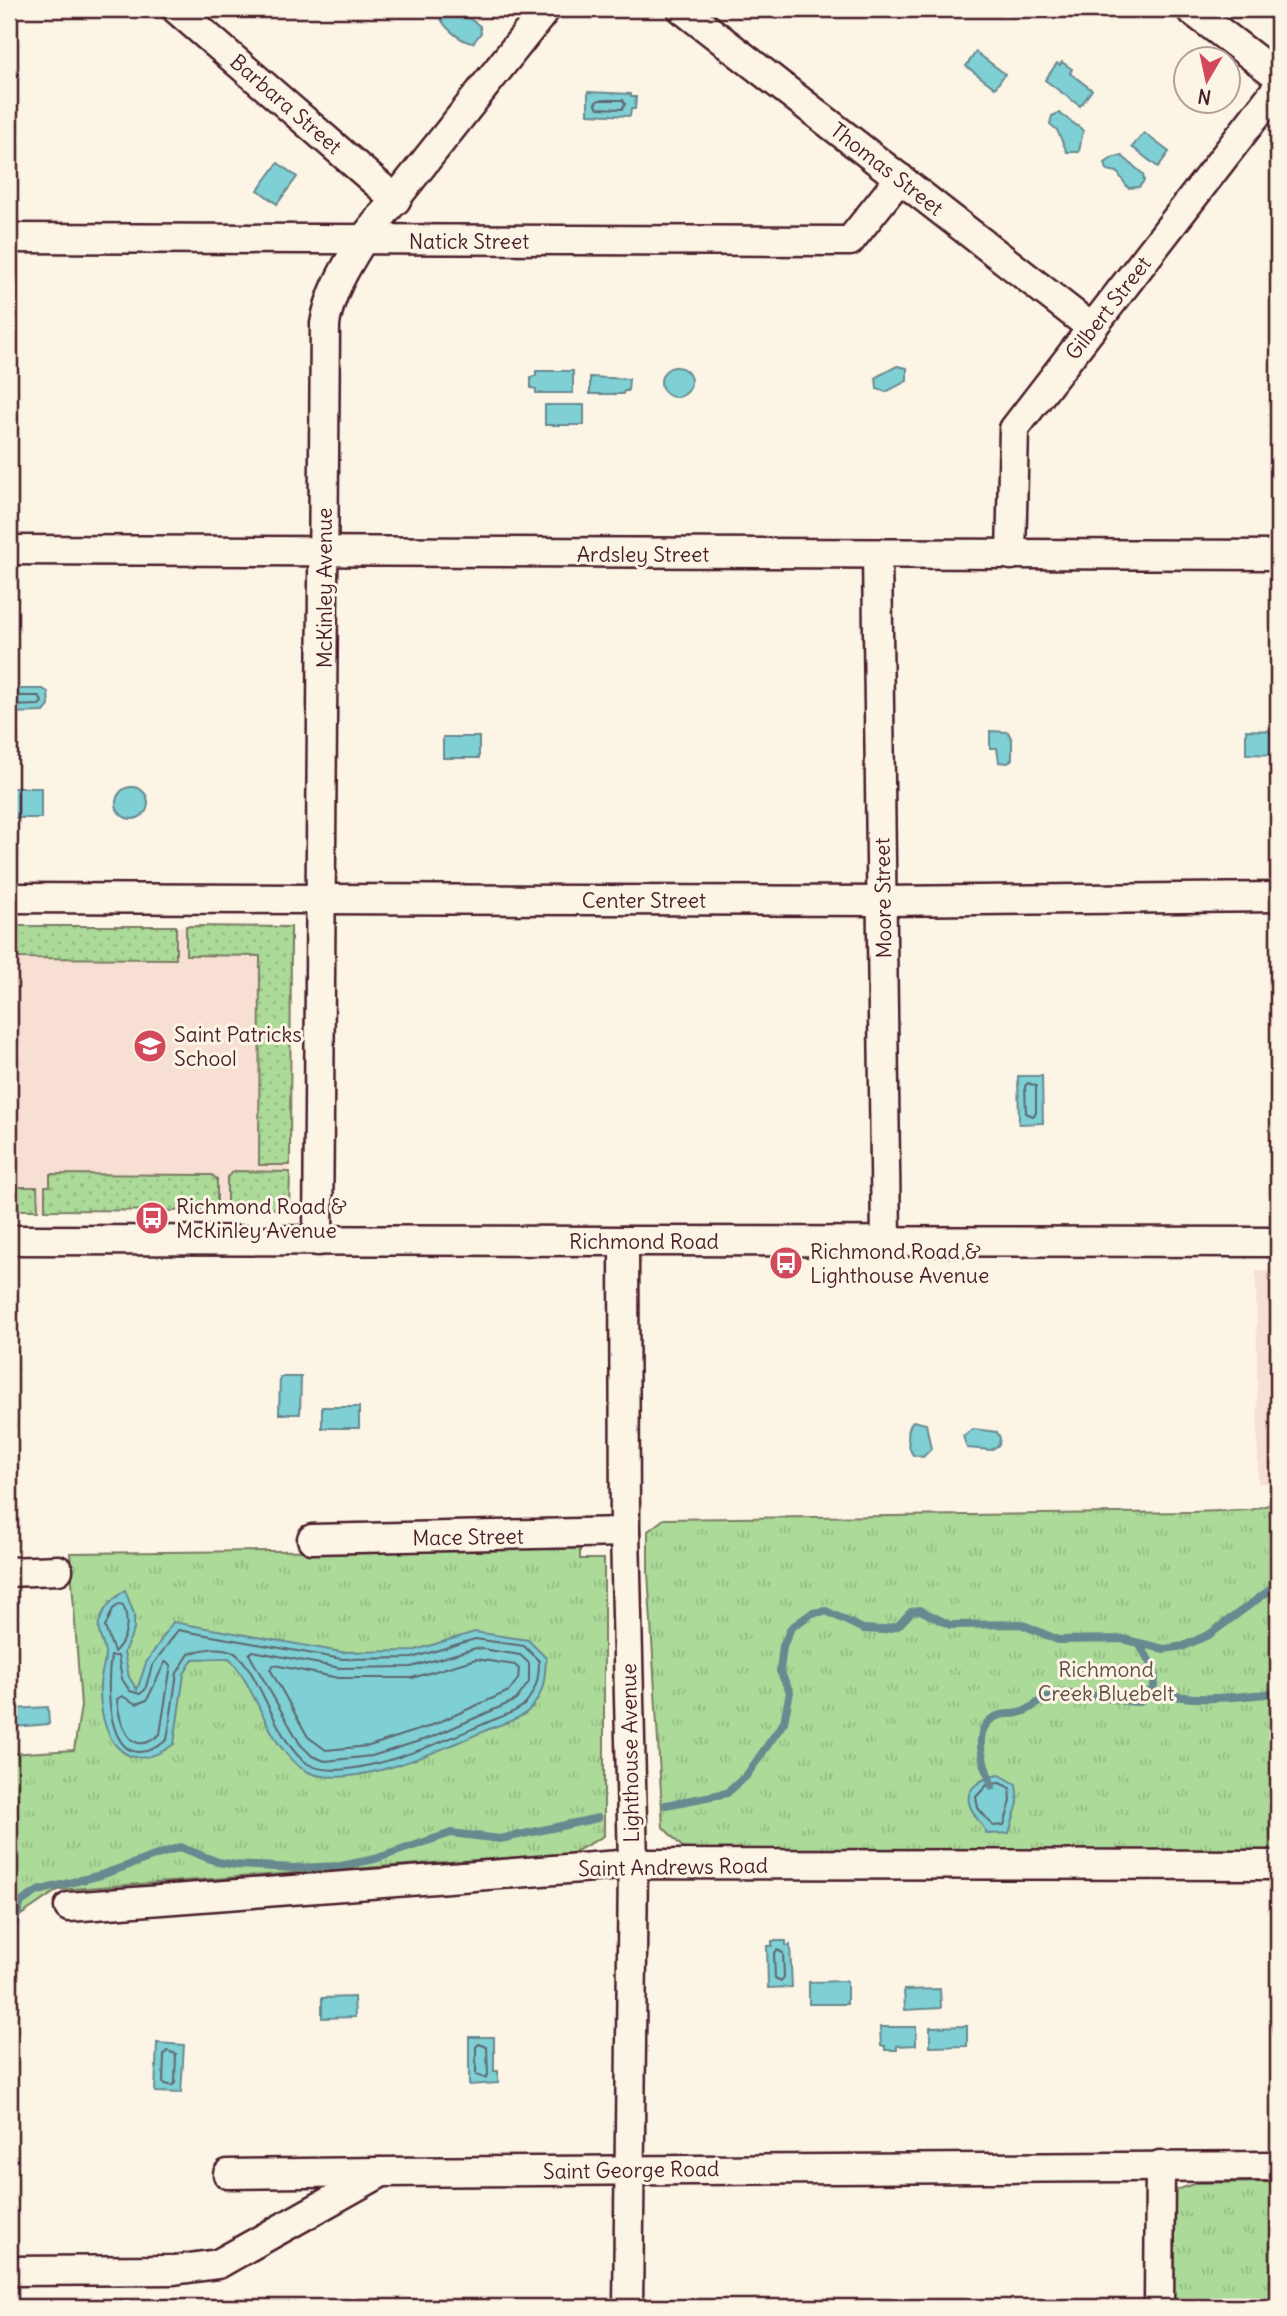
<svg xmlns="http://www.w3.org/2000/svg" width="1287" height="2316" font-family="Delius,sans-serif">
<style>
.built{fill:#f7e0d3}
.grass{fill:url(#grass-dots);stroke:#7a7c62;stroke-width:2}
.park{fill:url(#park-tufts);stroke:#7a7c62;stroke-width:2}
.water{fill:#7ed0d4;stroke:#698990;stroke-width:2}
.lines{fill:none;stroke-linecap:round;stroke-linejoin:round}
.shore{stroke:#5f666f;stroke-width:2}
.stream{stroke:#698990;stroke-width:8}
.minor-casing{stroke:#4a1f2b;stroke-width:33}
.minor{stroke:#fcf5e5;stroke-width:28}
.labels{text-anchor:middle;dominant-baseline:central;stroke-width:6;stroke-linejoin:round;paint-order:stroke}
.street-label{font-size:21px;fill:#4a1f2b;stroke:#fcf5e5}
.poi-label{font-size:21px;fill:#4a1f2b;stroke:#fcf5e5;text-anchor:start}
.park-label{font-size:21px;fill:#624e46;stroke:#fcf5e5}
</style>
<defs>
<pattern id="grass-dots" width="8" height="8" patternUnits="userSpaceOnUse" patternTransform="scale(1.75)"><rect width="8" height="8" fill="#abda99"/><path d="M2 2h.1M6 6h.1" fill="none" stroke="#95bb84" stroke-width="1.8" stroke-linecap="round"/></pattern>
<pattern id="park-tufts" width="24" height="20" patternUnits="userSpaceOnUse" patternTransform="scale(1.75)"><rect width="24" height="20" fill="#abda99"/><path d="M3 7l-1-3M5 7V3M7 7l1-3M15 17l-1-3M17 17v-4M19 17l1-3" fill="none" stroke="#95bb84"/></pattern>
</defs>
<rect width="100%" height="100%" fill="#fcf5e5"/>
<filter id="ink" filterUnits="userSpaceOnUse"><feTurbulence type="fractalNoise" baseFrequency=".0143" numOctaves="2"/><feDisplacementMap in="SourceGraphic" scale="14" xChannelSelector="R" yChannelSelector="G"/><feConvolveMatrix kernelMatrix="1 2 1 2 8 2 1 2 1" color-interpolation-filters="sRGB"/></filter>
<g filter="url(#ink)">
<g class="built">
<path d="M9,926L291,927L289,1208L9,1210Z"/>
<path d="M1256,1271H1278V1483H1258Z"/>
</g>
<g class="grass">
<path d="M9,926H176V959L9,958Z"/>
<path d="M186,926L291,927L290,1165H259L260,956L186,955Z"/>
<path d="M234,1171L290,1172L289,1208L227,1211V1177Z"/>
<path d="M50,1174L212,1175L217,1179V1211L45,1210V1186H50Z"/>
<path d="M9,1187H37L38,1210H9Z"/>
</g>
<g class="park">
<path d="M1278,1502V1850H685L663,1827L648,1572V1531L664,1519L1191,1512L1251,1510Z"/>
<path d="M580,1548V1559H604V1836L573,1853L58,1890L9,1923V1754L74,1750L81,1706L70,1553Z"/>
<path d="M1278,2182V2307H1169L1170,2199L1174,2191L1196,2183Z"/>
</g>
<g class="water">
<path d="M449,9H457L480,26L481,33L473,43C462,42 446,29 441,19Z"/>
<path d="M976,52L1005,74L995,88L966,66Z"/>
<path d="M1062,62L1072,69L1070,73L1092,90L1080,106L1045,80L1057,63L1060,65Z"/>
<path d="M588,92L631,94V97H636L635,109H631L630,116L588,114Z"/>
<path d="M1059,113L1083,130L1079,152H1067L1057,130L1050,124L1052,116Z"/>
<path d="M1144,133L1169,152L1158,167L1132,147Z"/>
<path d="M1122,156L1143,174L1144,181L1139,187L1128,188L1117,172L1107,170L1105,163L1114,157Z"/>
<path d="M278,163L297,177L277,204L258,190Z"/>
<path d="M897,366L907,368V381L886,392L877,389L876,377Z"/>
<circle cx="676" cy="382" r="15"/>
<path d="M536,371H573V393H536V389L531,388V377L536,376Z"/>
<path d="M590,377L629,379L628,391H624L623,394H590Z"/>
<rect x="545" y="405" width="39" height="20"/>
<path d="M9,689H43L48,692L49,706L44,712L9,713Z"/>
<path d="M1246,730L1278,731V755L1246,754Z"/>
<path d="M990,731L1008,732L1012,740V759L1008,763L999,762L997,748H990Z"/>
<rect x="443" y="737" width="36" height="21"/>
<circle cx="132" cy="803" r="16"/>
<rect x="9" y="788" width="32" height="30"/>
<path d="M1018,1076H1042L1043,1123L1019,1124Z"/>
<path d="M280,1377H301L300,1414H279Z"/>
<rect x="322" y="1407" width="37" height="21"/>
<path d="M913,1421L926,1424L931,1449L923,1457L913,1455C907,1446 906,1429 913,1421Z"/>
<path d="M973,1429L997,1432L1000,1438L999,1445L991,1450L967,1448L963,1436Z"/>
<path d="M125,1590L134,1614V1630L124,1652L129,1677L137,1690L146,1663L173,1622L341,1652L412,1651L475,1632L528,1640L546,1658C545,1679 544,1696 528,1711C519,1720 500,1724 489,1729C448,1747 348,1793 306,1771C270,1752 257,1687 229,1658L193,1659L184,1674L174,1744C123,1781 99,1735 100,1686C100,1676 105,1665 105,1654C105,1644 96,1633 99,1623C104,1607 112,1600 125,1590Z"/>
<path d="M48,1707L49,1724L14,1727L13,1709Z"/>
<path d="M1000,1775L1016,1784L1018,1803L1009,1833L987,1834C983,1825 976,1819 972,1810C960,1789 983,1777 1000,1775Z"/>
<path d="M772,1941H786V1946L790,1945L792,1987L768,1988L767,1946H772Z"/>
<path d="M847,1981V2004H809V1982Z"/>
<path d="M940,1989L941,2008L905,2010L904,1990Z"/>
<path d="M354,1997L355,2017L322,2018V1998Z"/>
<path d="M967,2026V2046L930,2047V2027Z"/>
<path d="M880,2027H916V2045L897,2046V2050H885V2046H881Z"/>
<path d="M469,2037H494V2071H498V2083L469,2085Z"/>
<path d="M157,2043L184,2045L181,2093L155,2092Z"/>
</g>
<g class="lines">
<g class="shore">
<path d="M599,100H623L625,104L622,109L598,108L595,103Z"/>
<path d="M9,696H39L42,702L39,705L9,706"/>
<path d="M1028,1083L1036,1086V1113L1033,1116L1026,1113L1025,1086Z"/>
<path d="M119,1604L123,1605C130,1621 127,1640 114,1652L105,1627L113,1609Z"/>
<path d="M178,1630L342,1659L412,1658L475,1639L524,1646L539,1661C539,1679 536,1691 524,1705C515,1713 497,1718 486,1723C449,1739 344,1786 308,1764C275,1744 258,1662 231,1651C219,1646 201,1649 189,1654L177,1673L167,1740C108,1785 105,1692 111,1656H118L122,1679L130,1691L140,1694L145,1690L152,1666Z"/>
<path d="M476,1648L520,1655L529,1663V1682L516,1700L432,1737L372,1756L325,1761L312,1756L300,1744L249,1654L253,1651L340,1668L411,1667Z"/>
<path d="M476,1659L515,1665L519,1669L518,1679L509,1691L428,1727L369,1746L326,1750L308,1737L270,1669L274,1665L339,1678H412Z"/>
<path d="M165,1662L171,1665L160,1734C130,1761 119,1723 117,1699L122,1696L136,1704L147,1700Z"/>
<path d="M1000,1783L1010,1788L1011,1801L1004,1825L993,1826L978,1808L976,1797L988,1784Z"/>
<path d="M777,1950L783,1953L784,1977L781,1981L775,1978L774,1954Z"/>
<path d="M479,2044L487,2047L488,2075L485,2078L476,2075V2047Z"/>
<path d="M167,2051L176,2054L175,2083L172,2086L163,2083L164,2054Z"/>
</g>
<g class="stream">
<path d="M1152,1692C1201,1703 1230,1697 1278,1693"/>
<path d="M992,1786C984,1765 968,1725 1000,1715C1007,1713 1014,1715 1022,1712C1034,1708 1041,1697 1054,1695C1083,1690 1112,1701 1140,1702C1166,1684 1153,1666 1139,1644"/>
<path d="M666,1805L727,1793L746,1776L784,1722L790,1692L780,1671L783,1646L791,1628L812,1613L826,1611L863,1629L882,1630L898,1626L911,1612L920,1610L950,1625L1021,1624L1058,1640L1123,1639L1164,1649L1184,1646L1210,1634L1278,1584"/>
<path d="M9,1940L21,1902L38,1891L101,1875L180,1847L218,1862L236,1865L295,1868L341,1866L375,1859L451,1833L500,1839L598,1818"/>
</g>
<defs>
<g id="minor">
<path d="M176,9L396,200"/>
<path d="M682,9L1092,328"/>
<path d="M1190,9L1278,76"/>
<path d="M9,238L850,241L900,178"/>
<path d="M9,550L1278,555"/>
<path d="M877,555L886,1240"/>
<path d="M1011,555L1014,429L1278,87"/>
<path d="M9,898L883,901L1278,897"/>
<path d="M9,1240L1278,1242"/>
<path d="M318,1241L325,324C330,293 345,268 362,241L546,9"/>
<path d="M624,1241L625,1532L633,1864L628,2307"/>
<path d="M312,1539L625,1532"/>
<path d="M9,1572L58,1570"/>
<path d="M69,1907L633,1864L1278,1865"/>
<path d="M228,2174L379,2172"/>
<path d="M9,2271L174,2270L218,2264L382,2172L1278,2166"/>
<path d="M1159,2307L1160,2165"/>
</g>
</defs>
<use href="#minor" class="minor-casing"/>
<use href="#minor" class="minor"/>
</g>
</g>
<defs>
<symbol id="school-disc" viewBox="-11 -11 22 22"><circle r="9.5" fill="#d1495b" stroke="#fcf5e5"/><path d="M0-5L7-2L0 1L-7-2ZM-4 1L0 2.5L4 1V4Q0 6-4 4Z" fill="#fff"/></symbol>
<symbol id="bus-disc" viewBox="-11 -11 22 22"><circle r="9.5" fill="#d1495b" stroke="#fcf5e5"/><path d="M-5-6H5V4H4V6H2V4H-2V6H-4V4H-5ZM-3.5-4V0h7V-4ZM-3.5 1.2v1.5H-2V1.2ZM2 1.2v1.5H3.5V1.2Z" fill="#fff"/></symbol>
</defs>
<g fill-rule="evenodd">
<use href="#school-disc" x="131" y="1027" width="38" height="38"/>
<use href="#bus-disc" x="133" y="1199" width="38" height="38"/>
<use href="#bus-disc" x="767" y="1244" width="38" height="38"/>
</g>
<g class="labels">
<g class="street-label">
<text transform="translate(286 104) rotate(41)">Barbara Street</text>
<text transform="translate(887 169) rotate(38)">Thomas Street</text>
<text x="469" y="241">Natick Street</text>
<text transform="translate(1108 308) rotate(-52)">Gilbert Street</text>
<text x="643" y="554">Ardsley Street</text>
<text transform="translate(324 588) rotate(-90)">McKinley Avenue</text>
<text transform="translate(883 898) rotate(-91)">Moore Street</text>
<text x="644" y="900">Center Street</text>
<text x="644" y="1241">Richmond Road</text>
<text transform="translate(468 1537) rotate(-1)">Mace Street</text>
<text transform="translate(630 1753) rotate(-91)">Lighthouse Avenue</text>
<text transform="translate(673 1867) rotate(-1)">Saint Andrews Road</text>
<text transform="translate(631 2170) rotate(-1)">Saint George Road</text>
</g>
<g class="poi-label">
<text x="174" y="1034">Saint Patricks<tspan x="174" dy="24">School</tspan></text>
<text x="176" y="1206">Richmond Road &amp;<tspan x="176" dy="24">McKinley Avenue</tspan></text>
<text x="810" y="1251">Richmond Road &amp;<tspan x="810" dy="24">Lighthouse Avenue</tspan></text>
</g>
<g class="park-label">
<text x="1106" y="1669">Richmond<tspan x="1106" dy="24">Creek Bluebelt</tspan></text>
</g>
</g>
<rect width="1287" height="2316" fill="none" stroke="#fcf5e5" stroke-width="35"/>
<rect x="18" y="18" width="1252" height="2281" fill="none" stroke="#4a1f2b" stroke-width="2.5" filter="url(#ink)"/>
<g transform="translate(1207 80) rotate(189)"><circle r="33" fill="#fcf5e5" stroke="#b59f9b" stroke-width="2"/>
<path d="M0-5L12 26L0 18L-12 26Z" fill="#d1495b"/>
<text y="-10" font-size="19" font-weight="bold" text-anchor="middle" fill="#4a1f2b">N</text>
</g>
</svg>
